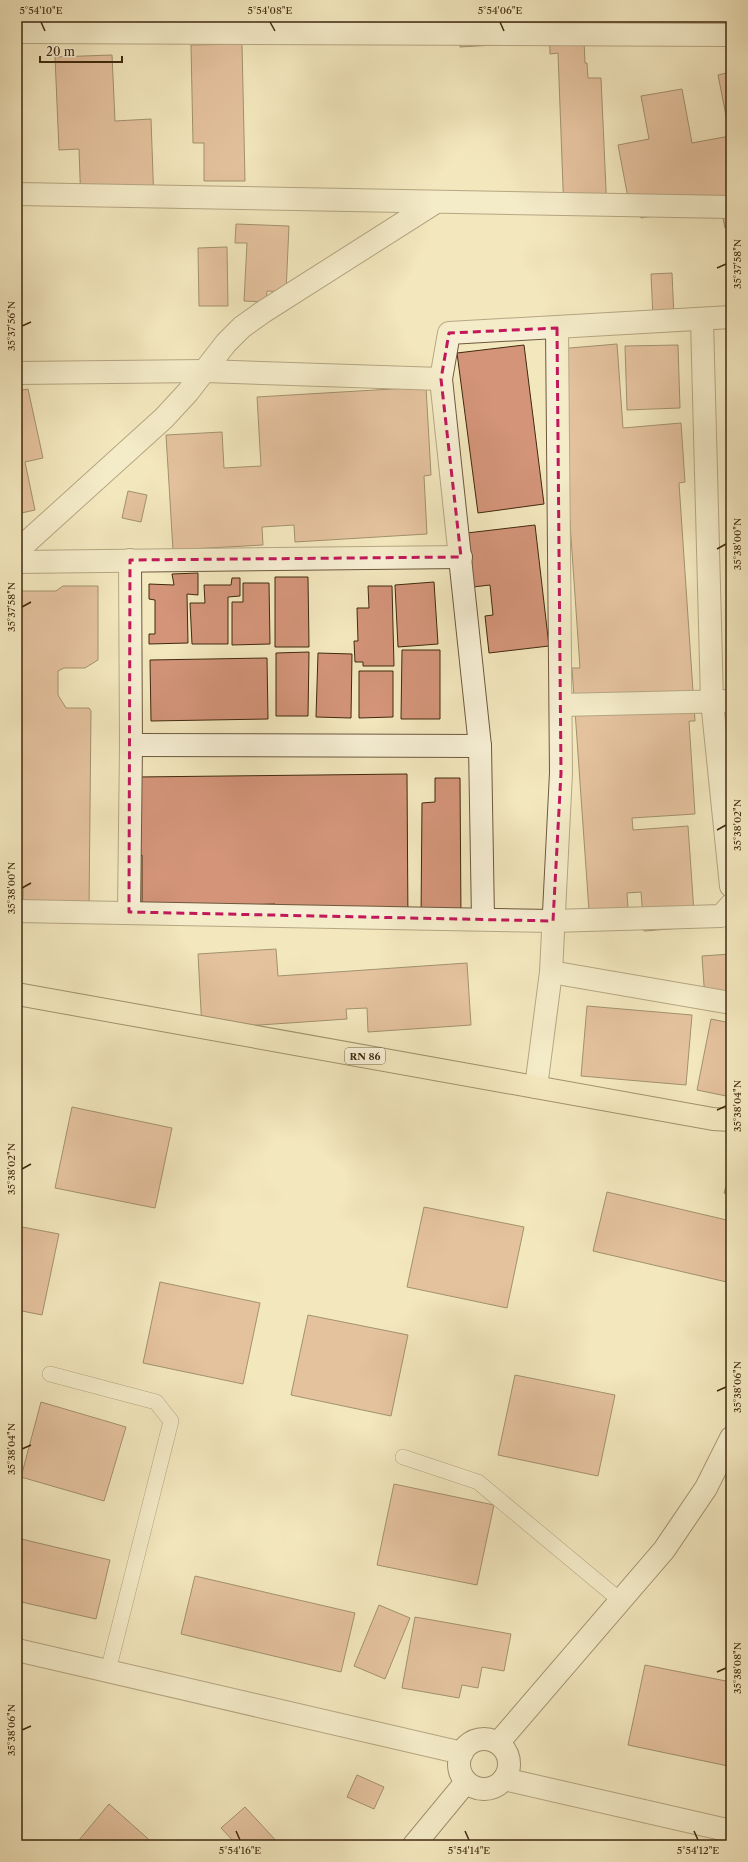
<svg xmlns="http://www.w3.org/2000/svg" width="748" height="1862" font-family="'Libre Caslon Text',serif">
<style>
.building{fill:#d39479;stroke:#402a0f}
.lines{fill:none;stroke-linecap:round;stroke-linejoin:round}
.lane-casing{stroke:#6d593b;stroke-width:16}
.street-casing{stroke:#6d593b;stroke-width:24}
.secondary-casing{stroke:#402a0f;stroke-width:24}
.primary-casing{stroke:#402a0f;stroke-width:24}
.lane{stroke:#f7efd5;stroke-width:15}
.street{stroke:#f7efd5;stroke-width:22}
.secondary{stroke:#f7efd5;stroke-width:22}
.primary{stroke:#f3e7be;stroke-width:22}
.marked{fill:none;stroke:#c2185b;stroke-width:3;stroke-dasharray:8 5;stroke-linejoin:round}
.ticks{fill:none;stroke:#402a0f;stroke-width:1.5}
.labels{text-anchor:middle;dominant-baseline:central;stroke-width:3.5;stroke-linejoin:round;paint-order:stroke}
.shield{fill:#f7efd5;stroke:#77654a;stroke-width:1}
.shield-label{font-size:10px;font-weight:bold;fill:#402a0f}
.neatline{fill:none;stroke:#402a0f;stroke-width:1.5}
.ticks-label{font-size:10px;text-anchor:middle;fill:#402a0f}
</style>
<rect width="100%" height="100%" fill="#f3e7be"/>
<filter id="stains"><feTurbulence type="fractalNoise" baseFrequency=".005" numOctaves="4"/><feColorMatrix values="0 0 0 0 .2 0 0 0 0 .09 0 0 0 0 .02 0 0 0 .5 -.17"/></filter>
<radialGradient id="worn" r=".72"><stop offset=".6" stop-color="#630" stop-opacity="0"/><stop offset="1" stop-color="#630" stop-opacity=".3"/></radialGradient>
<g class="building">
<path d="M40,17H94V20L40,21Z"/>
<path d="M459,17H511L512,44L460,47Z"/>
<path d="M549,17H583L585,63H587L588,78H601L607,212L564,214L558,53L550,54Z"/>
<path d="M242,44L245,181H204V143H193L191,45Z"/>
<path d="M112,55L115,121L151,119L154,203L81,206L79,149L59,150L55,57Z"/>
<path d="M731,72V227L725,228L720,204L641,218L638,201L629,203L618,145L649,139L641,96L682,89L692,143L730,136L718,75Z"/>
<path d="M236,224L289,226L286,292L267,291L266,302L244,301L247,243H235Z"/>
<path d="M227,247L228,306H199L198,248Z"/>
<path d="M672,273L674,317L653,318L651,274Z"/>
<path d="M617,344L623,428L681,423L685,482L679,483L695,721H689L695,814L632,818L633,830L688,826L695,927L644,931L641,892L627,893L628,908L589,911L572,668H580L558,349Z"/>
<path d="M524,345L544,504L478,513L457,353Z"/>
<path d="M678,345L680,408L627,410L625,346Z"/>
<path d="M426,387L431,475L424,476L427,534L295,542L294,525L262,527L263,545L173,550L166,435L222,432L224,468L261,466L257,397Z"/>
<path d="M28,389L43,458L25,462L35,510L17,514V391Z"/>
<path d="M128,491L147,495L141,522L122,518Z"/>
<path d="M535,525L549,646L489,653L485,616L493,615L490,585L473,587L467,533Z"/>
<path d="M198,573V595L187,594L188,643L149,644V634H155V600L149,599V584L174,585L172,574Z"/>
<path d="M275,577H308L309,647H275Z"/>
<path d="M232,578H240V596L228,597V644H192L190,603H205L204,585H231Z"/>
<path d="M434,582L438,644L398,647L395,585Z"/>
<path d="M243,583H269L270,644L232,645V602H243Z"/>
<path d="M63,586H98V660L85,668H64L58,671V695L66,708H89L91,711L89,910L23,909V888L17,879V591H56Z"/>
<path d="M368,586H392L394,666H363V662H355L354,641H358L357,608H369Z"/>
<path d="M402,650H440V719H401Z"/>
<path d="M309,652L308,716H276V653Z"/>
<path d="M318,653L352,654L351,718L316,717Z"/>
<path d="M267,658L268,719L151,721L150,660Z"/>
<path d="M359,671H393V717L359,718Z"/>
<path d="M407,774L408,926L275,925V904L142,908V855L136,856V777Z"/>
<path d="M435,778H460L461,919L421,920L422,803L435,802Z"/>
<path d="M276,949L278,976L467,963L471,1025L368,1032L367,1008L346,1009L347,1019L202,1029L198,954Z"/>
<path d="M731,954V998L705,1000L702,956Z"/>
<path d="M587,1006L692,1015L686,1085L581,1076Z"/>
<path d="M711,1019L731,1023V1097L697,1090Z"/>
<path d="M72,1107L172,1128L155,1208L55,1188Z"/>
<path d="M731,1169V1195L724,1193Z"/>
<path d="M607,1192L731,1221V1283L593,1251Z"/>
<path d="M424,1207L524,1227L507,1308L407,1287Z"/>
<path d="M17,1226L59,1234L42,1315L17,1310Z"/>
<path d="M160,1282L260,1303L243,1384L143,1363Z"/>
<path d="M308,1315L408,1335L391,1416L291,1395Z"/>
<path d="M515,1375L615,1395L598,1476L498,1455Z"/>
<path d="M41,1402L126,1427L104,1501L21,1477Z"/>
<path d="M394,1484L494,1505L477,1585L377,1565Z"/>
<path d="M17,1538L110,1560L96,1619L17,1601Z"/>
<path d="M195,1576L355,1613L341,1672L181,1634Z"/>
<path d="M379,1605L410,1618L385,1679L354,1666Z"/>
<path d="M415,1617L511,1634L504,1671L482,1667L478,1688L462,1685L459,1698L402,1688Z"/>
<path d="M645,1665L731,1682V1750L728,1766L628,1745Z"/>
<path d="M357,1775L384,1787L374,1809L347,1797Z"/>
<path d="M109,1804L155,1845H75Z"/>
<path d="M245,1807L280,1845H235L236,1844L221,1828Z"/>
</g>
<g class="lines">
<defs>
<g id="lane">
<path d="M50,1374L156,1402L171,1421L108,1671"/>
<path d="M403,1457L478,1482L621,1601"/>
</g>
<g id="street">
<path d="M22,17V32L731,35"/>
<path d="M17,194L731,207"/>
<path d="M702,320L712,701L731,886"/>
<path d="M17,373L205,371L441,379"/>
<path d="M17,551L164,418L188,392L226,343L242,327L263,312L436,202"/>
<path d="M17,562L461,557"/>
<path d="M561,705L731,701"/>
<path d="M131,745L480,746"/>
<path d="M17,911L553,921L721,916L731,905"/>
<path d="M129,912L131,745L130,560"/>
<path d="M483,919L480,746L441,379L449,333L731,317"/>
<path d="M551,972L731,1003"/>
<path d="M536,1087L551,972L561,773L557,328"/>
<path d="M17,1650L462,1753"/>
<path d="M504,1779L731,1831"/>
</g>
<g id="secondary">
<circle cx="484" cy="1764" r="25"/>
<path d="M498,1743L664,1550L706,1488L731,1438"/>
<path d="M414,1845L466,1782"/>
</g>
<path id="primary" d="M17,994L713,1119L731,1120"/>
</defs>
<use href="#lane" class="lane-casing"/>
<use href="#street" class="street-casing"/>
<use href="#secondary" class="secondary-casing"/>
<use href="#primary" class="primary-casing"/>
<use href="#lane" class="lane"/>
<use href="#street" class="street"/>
<use href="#secondary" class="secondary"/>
<use href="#primary" class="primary"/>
</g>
<path d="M0 0H748V1862H0ZM557,328L561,773L553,921L129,912L130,560L461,557L441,379L449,333Z" fill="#f3e7be" fill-opacity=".55" fill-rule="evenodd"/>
<path class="marked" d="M557,328L561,773L553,921L129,912L130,560L461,557L441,379L449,333Z"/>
<path class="ticks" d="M41,22L45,31M270,22L275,31M500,22L504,31M717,268L726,264M22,326L31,322M717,549L726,544M22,607L31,602M717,830L726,825M22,888L31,883M717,1110L726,1106M22,1169L31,1164M717,1391L726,1387M22,1449L31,1445M717,1672L726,1668M22,1730L31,1726M236,1831L240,1840M465,1831L469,1840M694,1831L698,1840"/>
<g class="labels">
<rect class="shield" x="345" y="1048" width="40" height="16" rx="3"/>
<g class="shield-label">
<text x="365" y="1056">RN 86</text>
</g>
</g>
<rect width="748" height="1862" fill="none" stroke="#f3e7be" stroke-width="44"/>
<path d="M40 56v6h82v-6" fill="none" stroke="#402a0f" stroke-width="2"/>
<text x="46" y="56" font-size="12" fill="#402a0f" stroke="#f7efd5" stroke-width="3" paint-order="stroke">20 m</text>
<rect x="22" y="22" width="704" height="1818" class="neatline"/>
<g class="ticks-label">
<text x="41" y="14">5°54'10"E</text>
<text x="270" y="14">5°54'08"E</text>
<text x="500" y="14">5°54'06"E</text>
<text transform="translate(737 264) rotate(-90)" y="4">35°37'58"N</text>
<text transform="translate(11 326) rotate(-90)" y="4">35°37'56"N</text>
<text transform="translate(737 544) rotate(-90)" y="4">35°38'00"N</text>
<text transform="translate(11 607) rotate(-90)" y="4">35°37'58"N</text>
<text transform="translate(737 825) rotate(-90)" y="4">35°38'02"N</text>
<text transform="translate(11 888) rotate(-90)" y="4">35°38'00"N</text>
<text transform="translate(737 1106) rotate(-90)" y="4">35°38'04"N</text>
<text transform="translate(11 1169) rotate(-90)" y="4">35°38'02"N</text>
<text transform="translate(737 1387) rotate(-90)" y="4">35°38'06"N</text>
<text transform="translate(11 1449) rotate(-90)" y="4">35°38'04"N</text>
<text transform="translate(737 1668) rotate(-90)" y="4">35°38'08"N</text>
<text transform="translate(11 1730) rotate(-90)" y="4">35°38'06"N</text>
<text x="240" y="1854">5°54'16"E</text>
<text x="469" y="1854">5°54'14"E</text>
<text x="698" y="1854">5°54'12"E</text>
</g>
<rect width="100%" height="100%" filter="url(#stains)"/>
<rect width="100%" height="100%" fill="url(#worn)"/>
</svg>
